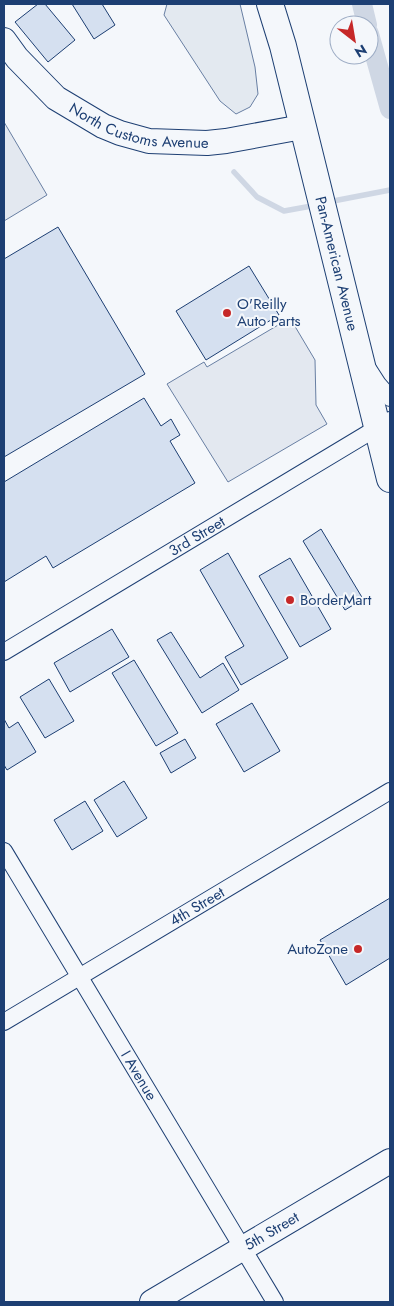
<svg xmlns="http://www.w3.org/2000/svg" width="394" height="1306" font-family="Jost,sans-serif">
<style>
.green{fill:#e3e9f0;stroke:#687fa3}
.parking{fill:#e3e8f0;stroke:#687fa3}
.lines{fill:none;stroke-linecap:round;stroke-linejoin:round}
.stream{stroke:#cfd7e4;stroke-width:5.5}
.canal{stroke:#cfd7e4;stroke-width:20}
.building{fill:#d5e0f0;stroke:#1d3f73}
.street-casing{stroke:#1d3f73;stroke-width:18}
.secondary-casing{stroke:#1d3f73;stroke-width:26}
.primary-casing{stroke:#1d3f73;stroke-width:28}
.street{stroke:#f4f7fb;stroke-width:16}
.secondary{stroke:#f4f7fb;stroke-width:24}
.primary{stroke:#f4f7fb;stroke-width:26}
.poi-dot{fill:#c62828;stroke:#f4f7fb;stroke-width:2}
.labels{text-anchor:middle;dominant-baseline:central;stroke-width:4;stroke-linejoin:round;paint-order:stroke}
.street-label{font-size:15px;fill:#1d3f73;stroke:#f4f7fb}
.poi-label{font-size:15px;fill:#1d3f73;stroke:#f4f7fb;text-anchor:start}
</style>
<rect width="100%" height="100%" fill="#f4f7fb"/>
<path class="green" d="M167,4H240L255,67L258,94L250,107L236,114L220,101L164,15Z"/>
<g class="parking">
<path d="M4,122L47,195L4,221Z"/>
<path d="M290,318L315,360L316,405L327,424L228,482L167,384L204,362L207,367Z"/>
</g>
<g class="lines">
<g class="stream">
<path d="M234,172L257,197L284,211L317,205"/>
<path d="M328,202L390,190"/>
</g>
<g class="canal">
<path d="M362,4L367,25"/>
<path d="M369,34L390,109"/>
</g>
</g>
<g class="building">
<path d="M38,4H45L75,40L48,62L15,22Z"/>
<path d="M72,4H102L115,25L94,39Z"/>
<path d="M58,227L145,374L4,457V259Z"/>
<path d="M249,266L279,315L206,360L176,311Z"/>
<path d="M144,398L161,426L171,419L180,435L170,441L195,483L53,568L46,556L4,582V482Z"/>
<path d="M321,529L363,599L345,610L303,541Z"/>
<path d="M228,553L288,658L241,685L225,657L244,646L200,570Z"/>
<path d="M290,558L331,629L300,647L259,576Z"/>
<path d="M112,629L129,657L70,692L54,663Z"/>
<path d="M171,632L200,678L223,663L239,690L202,713L157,640Z"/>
<path d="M134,660L178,733L156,746L112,673Z"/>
<path d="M49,679L74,721L45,738L20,697Z"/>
<path d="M252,703L280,751L244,772L216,724Z"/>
<path d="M4,719L9,728L18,722L36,752L7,770L4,765Z"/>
<path d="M185,739L196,758L171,773L160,753Z"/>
<path d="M124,781L147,818L117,837L94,800Z"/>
<path d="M85,801L103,831L72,850L54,820Z"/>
<path d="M390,898V958L346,985L320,940Z"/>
</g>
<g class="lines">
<defs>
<g id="street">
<path d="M369,370L378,384L390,398"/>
<path id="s1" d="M4,652L390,420"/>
<path id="s2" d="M4,851L275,1302"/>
<path id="s3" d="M4,1022L390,791"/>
</g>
<g id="secondary">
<path id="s4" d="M4,40L17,58L56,98L103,126L120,133L149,141L207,143L226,141L302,127"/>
<path id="s5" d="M152,1302L390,1161"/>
</g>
<g id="primary">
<path id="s6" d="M270,4L283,46L390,479"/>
</g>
</defs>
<use href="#street" class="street-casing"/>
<use href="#secondary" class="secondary-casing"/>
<use href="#primary" class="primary-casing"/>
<use href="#street" class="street"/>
<use href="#secondary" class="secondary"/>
<use href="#primary" class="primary"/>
</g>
<g class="poi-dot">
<circle cx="227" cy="313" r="5"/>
<circle cx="290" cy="600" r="5"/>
<circle cx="358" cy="949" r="5"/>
</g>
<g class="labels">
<g class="street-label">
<text stroke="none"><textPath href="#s4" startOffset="168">North Customs Avenue</textPath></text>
<text stroke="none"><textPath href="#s6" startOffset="268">Pan-American Avenue</textPath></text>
<text stroke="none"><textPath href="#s1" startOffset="225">3rd Street</textPath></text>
<text stroke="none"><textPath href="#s3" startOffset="225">4th Street</textPath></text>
<text stroke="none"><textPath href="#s2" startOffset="262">I Avenue</textPath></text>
<text stroke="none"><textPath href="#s5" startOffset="139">5th Street</textPath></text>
</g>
<g class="poi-label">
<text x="237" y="304">O'Reilly<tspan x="237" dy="17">Auto Parts</tspan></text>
<text x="300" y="600">BorderMart</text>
<text x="348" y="949" text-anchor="end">AutoZone</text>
</g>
</g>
<rect width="394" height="1306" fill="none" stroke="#1d3f73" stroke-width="10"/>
<g transform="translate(354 40) rotate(149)"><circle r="24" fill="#f4f7fb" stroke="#9eadc5"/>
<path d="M0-4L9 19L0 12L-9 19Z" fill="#c62828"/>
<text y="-8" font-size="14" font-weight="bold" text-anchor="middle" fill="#1d3f73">N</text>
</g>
</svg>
